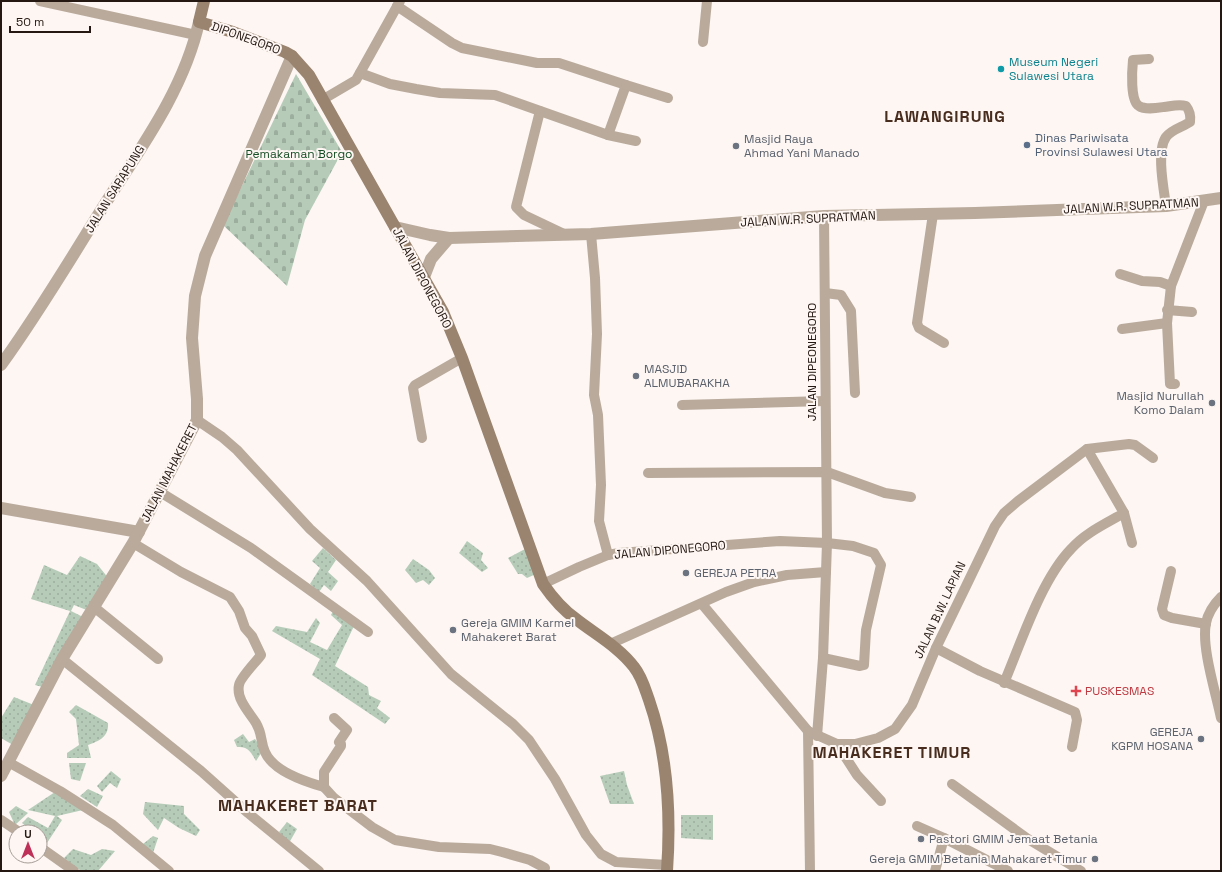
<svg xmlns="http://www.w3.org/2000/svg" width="1222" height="872" font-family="'Space Grotesk',sans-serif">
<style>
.grass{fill:url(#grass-dots)}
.cemetery{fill:url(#cemetery-stones)}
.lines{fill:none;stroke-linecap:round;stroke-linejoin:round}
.minor{stroke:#b9aa9c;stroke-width:10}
.tertiary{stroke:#b9aa9c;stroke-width:12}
.secondary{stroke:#9a8470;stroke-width:12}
.culture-dot{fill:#0f9aa8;stroke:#fdf6f2;stroke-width:1.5}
.service-dot{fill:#5c6f8a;stroke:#fdf6f2;stroke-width:1.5}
.worship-dot{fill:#6b7280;stroke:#fdf6f2;stroke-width:1.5}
.health-dot{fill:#e0444e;stroke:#fdf6f2;stroke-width:1.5}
.labels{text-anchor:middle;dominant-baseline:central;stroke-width:4;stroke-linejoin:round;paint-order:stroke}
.street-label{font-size:12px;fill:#251812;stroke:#fdf6f2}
.culture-label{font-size:12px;fill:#0d838f;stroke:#fdf6f2;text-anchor:start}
.service-label{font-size:12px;fill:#4e5e75;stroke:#fdf6f2;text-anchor:start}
.worship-label{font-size:12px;fill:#5b616d;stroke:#fdf6f2;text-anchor:start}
.park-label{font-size:12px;fill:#164e26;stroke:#fdf6f2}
.health-label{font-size:12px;fill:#be3a42;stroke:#fdf6f2;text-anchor:start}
.district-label{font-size:16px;font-weight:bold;letter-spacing:1px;fill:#482c1e;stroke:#fdf6f2}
</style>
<defs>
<pattern id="grass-dots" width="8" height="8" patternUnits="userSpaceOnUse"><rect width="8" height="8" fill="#b6ccb9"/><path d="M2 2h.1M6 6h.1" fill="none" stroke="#9cae9e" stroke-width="1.8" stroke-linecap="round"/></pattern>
<pattern id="cemetery-stones" width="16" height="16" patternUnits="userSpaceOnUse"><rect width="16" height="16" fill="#b6ccb9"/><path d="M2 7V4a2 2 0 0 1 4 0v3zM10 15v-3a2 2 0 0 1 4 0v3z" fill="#9cae9e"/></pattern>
</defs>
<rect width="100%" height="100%" fill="#fdf6f2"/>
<g class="grass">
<path d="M467,541L483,553L481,560L488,568L482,572L459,553Z"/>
<path d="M323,548L336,560L328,572L338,581L331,591L324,585L319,592L310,584L320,568L312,561Z"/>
<path d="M525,549L536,574L527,578L522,574H518L508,558Z"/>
<path d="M80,556L97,564L109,579L89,611L74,605L71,611L87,619L50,689L35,685L70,611L31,599L44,565L67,575Z"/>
<path d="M413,559L429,570L435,578L429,585L423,580L416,583L405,570Z"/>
<path d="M334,609L354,626L335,666L368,687L369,695L381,701L377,708L390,718L385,724L312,675L320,659L272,631L276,626L307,632L316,618L320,623L310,642L327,650L342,625L331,615Z"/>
<path d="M14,697L34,705L13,745L1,738V718Z"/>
<path d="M76,705L108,723C109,737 99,741 88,745L91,758H67V753L79,745L76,719L69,712Z"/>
<path d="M243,734L249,742L255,739L263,750L256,761C251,752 248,746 237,747L234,740Z"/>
<path d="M69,763H86L80,781L71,779Z"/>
<path d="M111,771L121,779L117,788L110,783L102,792L97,786Z"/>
<path d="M624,771L627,785L634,804H610L600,776Z"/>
<path d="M88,789L103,796L97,807L80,796Z"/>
<path d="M55,792L83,810L57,816L62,820L47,843L40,837V832H33L22,823L28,817L48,828L55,816L28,810Z"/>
<path d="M145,802L184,806V814L200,830L196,836L179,828L164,818L158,830L143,814Z"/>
<path d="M16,806L28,813L15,825L9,812Z"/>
<path d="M681,815H713V840L681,838Z"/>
<path d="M287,822L297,829L289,843L279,832Z"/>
<path d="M153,836L158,838L153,853L143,844Z"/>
<path d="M73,849L91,855L102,849L115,851L98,871H81L64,858Z"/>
</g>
<path class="cemetery" d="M296,74L342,152L305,220L287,286L223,225Z"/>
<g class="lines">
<g class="minor">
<path d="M40,1L196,35"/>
<path d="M397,6L452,43L462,48L537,63H559L626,85L608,135"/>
<path d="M703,42L707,1"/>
<path d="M1149,59L1133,60C1132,70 1130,101 1139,106C1145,110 1157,108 1164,107C1172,106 1179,104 1186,106C1190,111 1191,115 1190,122C1183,127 1172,129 1166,137C1156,151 1164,190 1166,206"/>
<path d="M360,73L390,84L416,89L440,93L495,95L608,135L636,141"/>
<path d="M626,85L668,98"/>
<path d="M322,100L356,80L400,1"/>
<path d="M540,111L516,207L524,215L564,234"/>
<path d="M933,214L917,323L919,328L944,343"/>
<path d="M591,234L595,278L597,334L594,395L598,415L601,485L599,521L608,555"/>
<path d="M1120,274L1142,281L1160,282L1171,286"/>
<path d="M825,293L841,295L851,311L855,393"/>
<path d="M1167,310L1192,312"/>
<path d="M1122,329L1167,323"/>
<path d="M1175,384H1170L1167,323L1171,286L1204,201"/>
<path d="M682,405L825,401"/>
<path d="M197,420L222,437L237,450L310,529L367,581L451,674L513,724L529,740L555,779L586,835L601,854L616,862L667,865"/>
<path d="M422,438L413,388L415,385L462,358"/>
<path d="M648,473L827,472L885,493L911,497"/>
<path d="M160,492L251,548L368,632"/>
<path d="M1124,513L1132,543"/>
<path d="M133,543L181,572L230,597L239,611L245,628L252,636L261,655C256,662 240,678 239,685C236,699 249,712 256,723C263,735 260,741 265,752C273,771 306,782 324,787"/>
<path d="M1171,571L1162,609L1164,615L1172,618L1206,624"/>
<path d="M543,584L579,567L608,555L619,553L780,541L827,543L853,546L874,553L881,565L866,630L864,665L860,666L823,658"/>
<path d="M1221,597C1214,604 1208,613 1206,623C1201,647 1216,693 1221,718"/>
<path d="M702,604L808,731L810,871"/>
<path d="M94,607L158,659"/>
<path d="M610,644L726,592L754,582L787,575L826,572"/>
<path d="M936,648L980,671L1075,712L1077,720L1072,747"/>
<path d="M62,659L201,771L248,813L319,871"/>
<path d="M1004,683C1021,643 1041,580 1071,549C1085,533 1105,524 1124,513L1087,449"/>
<path d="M334,718L347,730L339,742L341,744V746L324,772V787L334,798L372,827L395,840L439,847L490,849L502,852L530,860L545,868"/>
<path d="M808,731L837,744H855L878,738L895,729L912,705L936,648L968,582L995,526L1004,513L1018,501L1087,449L1129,444L1135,445L1153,458"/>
<path d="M817,736L823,658L827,543L824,216"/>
<path d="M837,744L857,775L881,801"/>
<path d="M8,762L60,791L113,825L169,871"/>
<path d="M952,784L1028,839L1081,871"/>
<path d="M1,820L19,832"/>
<path d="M917,826L944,838"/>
<path d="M40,847L74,871"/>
<path d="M935,871L944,838L1008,871"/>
</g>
<g class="tertiary">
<path d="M395,227L430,235L449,238L591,234L824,216L975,213L1166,206L1221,198"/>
<path d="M424,277L431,259L449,238"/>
<path d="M1,365C38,314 70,260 103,207C140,149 184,90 199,22"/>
<path d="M1,508L139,532"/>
<path d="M1,776L62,659L133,543L197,420V399L192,338L195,296L205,256L292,56"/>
</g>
<path class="secondary" d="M204,1L199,22L233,32L285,52L292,56L309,75L443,312L462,358L543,584C552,597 563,610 576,619C595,634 619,647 634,667C642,677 645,689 649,700C668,755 671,814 667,871"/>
</g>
<circle class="culture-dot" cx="1001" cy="69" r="4"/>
<circle class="service-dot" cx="1027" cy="145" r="4"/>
<g class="worship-dot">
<circle cx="736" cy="146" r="4"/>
<circle cx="636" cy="376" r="4"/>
<circle cx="1212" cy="403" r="4"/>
<circle cx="686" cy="573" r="4"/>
<circle cx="453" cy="630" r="4"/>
<circle cx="1201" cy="739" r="4"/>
<circle cx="921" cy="839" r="4"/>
<circle cx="1095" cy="859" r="4"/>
</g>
<path class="health-dot" d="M1074 685h4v4h4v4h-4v4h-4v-4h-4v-4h4z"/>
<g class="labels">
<g class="street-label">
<text transform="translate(246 38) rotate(20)">DIPONEGORO</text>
<text transform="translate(115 189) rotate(-58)">JALAN SARAPUNG</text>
<text transform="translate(1131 206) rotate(-3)">JALAN W.R. SUPRATMAN</text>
<text transform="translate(808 219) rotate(-3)">JALAN W.R. SUPRATMAN</text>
<text transform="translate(422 278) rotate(62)">JALAN DIPONEGORO</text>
<text transform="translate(812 362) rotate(-90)">JALAN DIPEONEGORO</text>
<text transform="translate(169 473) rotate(-63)">JALAN MAHAKERET</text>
<text transform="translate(670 550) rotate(-5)">JALAN DIPONEGORO</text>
<text transform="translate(940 610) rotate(-65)">JALAN B.W. LAPIAN</text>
</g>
<g class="culture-label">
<text x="1009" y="62">Museum Negeri<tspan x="1009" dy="14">Sulawesi Utara</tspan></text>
</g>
<g class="service-label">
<text x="1035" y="138">Dinas Pariwisata<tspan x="1035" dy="14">Provinsi Sulawesi Utara</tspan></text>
</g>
<g class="worship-label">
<text x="744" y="139">Masjid Raya<tspan x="744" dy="14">Ahmad Yani Manado</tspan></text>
<text x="644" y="369">MASJID<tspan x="644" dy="14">ALMUBARAKHA</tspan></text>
<text x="1204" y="396" text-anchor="end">Masjid Nurullah<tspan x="1204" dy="14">Komo Dalam</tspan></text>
<text x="694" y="573">GEREJA PETRA</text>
<text x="461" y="623">Gereja GMIM Karmel<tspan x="461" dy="14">Mahakeret Barat</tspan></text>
<text x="1193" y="732" text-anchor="end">GEREJA<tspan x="1193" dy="14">KGPM HOSANA</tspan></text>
<text x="929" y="839">Pastori GMIM Jemaat Betania</text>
<text x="1087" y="859" text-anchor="end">Gereja GMIM Betania Mahakaret Timur</text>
</g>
<g class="park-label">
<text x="299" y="154">Pemakaman Borgo</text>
</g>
<g class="health-label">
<text x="1085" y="691">PUSKESMAS</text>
</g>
<g class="district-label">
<text x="945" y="116">LAWANGIRUNG</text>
<text x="892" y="752">MAHAKERET TIMUR</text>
<text x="298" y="805">MAHAKERET BARAT</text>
</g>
</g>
<rect width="1222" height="872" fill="none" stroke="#251812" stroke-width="4"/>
<g transform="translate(28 844)"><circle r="19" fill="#fdf6f2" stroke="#a79d98"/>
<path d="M0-3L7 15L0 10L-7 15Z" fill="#bf3059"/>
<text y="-6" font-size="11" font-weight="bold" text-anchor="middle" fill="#251812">U</text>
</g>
<path d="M10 26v6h80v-6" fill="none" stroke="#251812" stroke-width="2"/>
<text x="16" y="26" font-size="12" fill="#251812" stroke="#fdf6f2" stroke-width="3" paint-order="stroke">50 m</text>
</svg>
